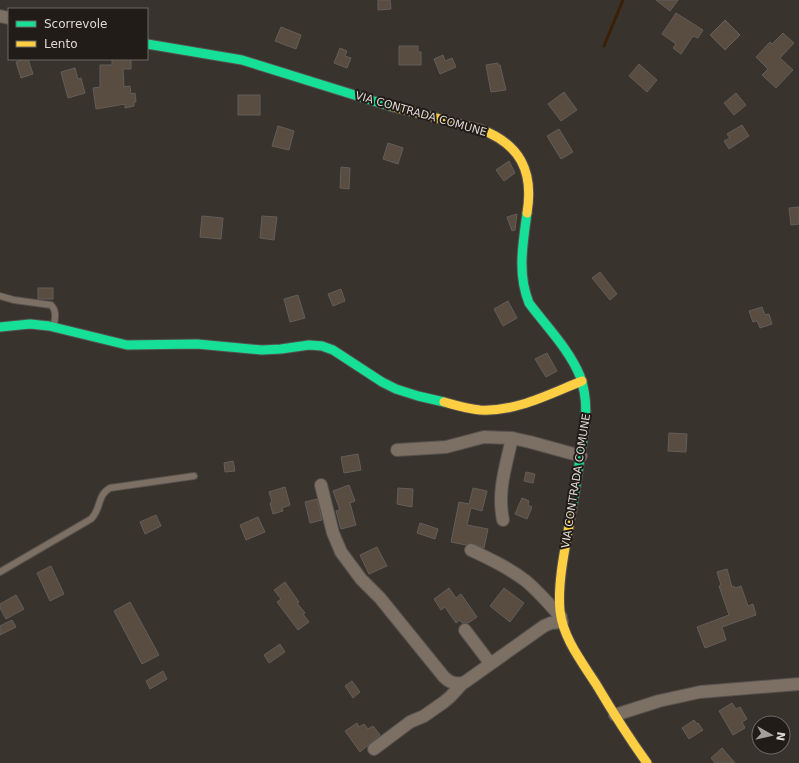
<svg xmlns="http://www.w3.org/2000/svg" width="799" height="763" font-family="'DejaVu Sans',sans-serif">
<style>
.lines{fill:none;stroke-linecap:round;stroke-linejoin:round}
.stream{stroke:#392006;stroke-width:3}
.building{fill:#594c40;stroke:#635e5a}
.lane-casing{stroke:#56514d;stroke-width:8}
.street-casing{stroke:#56514d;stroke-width:14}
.fast-casing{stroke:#56514d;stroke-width:11}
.slow-casing{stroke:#56514d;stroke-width:11}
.lane{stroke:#7c6f64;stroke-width:6}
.street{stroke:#7c6f64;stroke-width:12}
.fast{stroke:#16e098;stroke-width:9}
.slow{stroke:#ffcf43;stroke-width:9}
.labels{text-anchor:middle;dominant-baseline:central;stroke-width:4;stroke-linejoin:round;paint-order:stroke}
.street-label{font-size:11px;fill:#dfd9d3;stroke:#211c18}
</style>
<rect width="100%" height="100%" fill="#39332e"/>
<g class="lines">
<path class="stream" d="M604,46L623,0"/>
</g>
<g class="building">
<path d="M378,0H390L391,9L378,10Z"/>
<path d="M656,0H678L670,11Z"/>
<path d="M676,13L703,30L698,38L693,36L681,54L673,48L676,44L662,34Z"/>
<path d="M725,20L740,35L725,50L710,35Z"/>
<path d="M281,27L301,35L296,49L275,41Z"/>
<path d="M783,33L794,43L780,58L793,70L776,88L762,75L768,69L756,57L770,42L772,44Z"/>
<path d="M399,46H418V52H421V65H399Z"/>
<path d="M340,48L347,51L345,56L351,58L347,68L334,63Z"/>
<path d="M443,55L445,61L452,58L456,67L440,74L434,59Z"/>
<path d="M24,59H28L33,74L21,78L16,62Z"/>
<path d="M112,59H131V69H123L124,87L130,86L131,94L135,93L136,102H134V106L125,108V104L96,109L93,88L100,87V65H112Z"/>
<path d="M498,63V65H500L506,90L491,92L486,65Z"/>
<path d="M639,64L657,80L647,92L629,76Z"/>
<path d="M75,68L78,79L81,78L85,93L68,98L61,72Z"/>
<path d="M564,92L577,110L561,121L548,104Z"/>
<path d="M736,93L746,105L734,115L724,103Z"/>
<rect x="238" y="95" width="22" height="20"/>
<path d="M742,125L749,136L729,149L724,141L730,138L727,134Z"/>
<path d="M278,126L294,131L289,150L272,146Z"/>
<path d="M559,129L573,152L561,159L547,136Z"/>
<path d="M388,143L403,148L398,164L383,159Z"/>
<path d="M509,161L515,173L504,181L496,170Z"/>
<path d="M341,167L350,168L349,189L340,188Z"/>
<path d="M799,207V224L791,225L789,208Z"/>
<path d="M517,214L515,230L512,231L507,217Z"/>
<path d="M202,216L223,218L221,239L200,237Z"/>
<path d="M262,216L277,217L274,240L260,238Z"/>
<path d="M600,272L617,294L610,300L592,278Z"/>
<rect x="38" y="288" width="15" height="11"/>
<path d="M341,289L345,301L333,306L328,294Z"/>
<path d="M298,295L305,318L290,322L284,299Z"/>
<path d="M508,301L517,318L503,326L494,309Z"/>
<path d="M762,307L765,315L769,314L772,324L760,328L757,321L753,322L749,311Z"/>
<path d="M547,353L557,371L546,377L535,359Z"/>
<path d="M669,433L687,434L686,452L668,451Z"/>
<path d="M358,454L361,470L344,473L341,457Z"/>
<path d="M233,461L235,471L225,472L224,463Z"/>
<path d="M526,472L535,474L533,483L524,481Z"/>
<path d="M349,485L355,501L350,503L356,525L341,529L336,511L340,510L333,491Z"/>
<path d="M285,487L290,505L282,508L283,511L273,514L270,503L272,502L269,492Z"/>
<path d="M398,488L413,489L412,507L397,504Z"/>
<path d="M473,488L487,491L482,511L471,508L467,525L488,529L484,548L471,543L466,545L451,542L459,502L469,504Z"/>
<path d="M522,498L529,501L528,505L532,507L527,519L515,514Z"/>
<path d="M317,499L322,520L310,523L305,502Z"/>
<path d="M156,515L161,526L145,534L140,522Z"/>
<path d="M258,517L265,532L246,540L240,525Z"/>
<path d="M420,523L438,529L435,539L417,533Z"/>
<path d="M377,547L387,566L369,574L360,555Z"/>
<path d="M51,566L64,594L50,601L37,573Z"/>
<path d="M727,569L732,587L734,586L735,588L741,586L748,606L753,604L756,615L722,627L726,640L705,648L697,627L729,615L719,586L721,585L717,572Z"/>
<path d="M285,582L299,602L297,603L305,613L303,614L309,622L298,630L277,602L281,599L274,590Z"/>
<path d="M449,588L456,598L461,594L477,617L468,623H462L460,620L456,623L445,607L441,610L434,599Z"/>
<path d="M504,588L524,603L510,622L490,606Z"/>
<path d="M16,595L24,609L6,619L0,608V604Z"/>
<path d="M130,602L159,655L142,664L114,611Z"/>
<path d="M12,620L16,627L0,635V626Z"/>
<path d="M280,644L285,652L269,663L264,655Z"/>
<path d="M163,671L167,679L150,689L146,681Z"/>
<path d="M352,681L360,692L353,698L345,686Z"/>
<path d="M732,703L736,709L740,707L747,719L742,722L745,728L733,735L719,711Z"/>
<path d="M694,720L697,724L698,723L703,730L689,739L682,728Z"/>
<path d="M357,723L359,727L364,724L368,729L373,726L380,735L360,752L345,731Z"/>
<path d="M722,748L735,763H715L711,758Z"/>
</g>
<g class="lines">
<defs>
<g id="lane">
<path d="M0,296L14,300L51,305C57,311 55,318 54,325"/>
<path d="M0,572L91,519C101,510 97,495 110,488L194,476"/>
</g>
<g id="street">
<path d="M0,16L9,18"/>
<path d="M397,450L446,447L484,437L512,438"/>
<path d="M321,485L333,533L341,552L361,579L380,598L444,677C450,683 457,685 465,682L544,626L551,623L562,622"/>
<path d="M503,520C497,491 506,466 512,438L530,442L581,456"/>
<path d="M471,550C490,559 509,568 526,581C539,592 549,604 561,617"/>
<path d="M465,630L490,663"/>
<path d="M615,715L659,701L700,692L799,684"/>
<path d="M374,749L410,722L424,716L444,702L450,697L462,684"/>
</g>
<g id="fast">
<path d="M147,44L242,60L393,107"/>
<path d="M527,213C523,243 517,274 529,303C546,326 569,349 580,376C590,403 585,430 580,457C578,475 575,492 572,509"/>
<path d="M0,327L30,324L49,326L127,345L197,344L262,350L281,349L309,345L322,346L333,350L382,382L396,389L418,396L444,402"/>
</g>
<g id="slow">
<path d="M393,107L480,129C520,144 534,171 527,213"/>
<path d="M444,402C455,405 468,409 480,410C516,412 549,394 582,381"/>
<path d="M572,509C567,540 557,580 560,611C563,638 582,662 596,684C612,711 629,738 647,763"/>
</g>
</defs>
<use href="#lane" class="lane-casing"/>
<use href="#street" class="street-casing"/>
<use href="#fast" class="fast-casing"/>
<use href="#slow" class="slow-casing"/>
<use href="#lane" class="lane"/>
<use href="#street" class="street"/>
<use href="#fast" class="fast"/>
<use href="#slow" class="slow"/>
</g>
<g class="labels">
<g class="street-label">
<text transform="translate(421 114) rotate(16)">VIA CONTRADA COMUNE</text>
<text transform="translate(576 481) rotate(-81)">VIA CONTRADA COMUNE</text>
</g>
</g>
<rect x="8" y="8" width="140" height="52" fill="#211c18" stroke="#6d6863"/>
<rect x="16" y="21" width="20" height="6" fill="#16e098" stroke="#6d6863"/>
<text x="44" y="28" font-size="12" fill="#dfd9d3">Scorrevole</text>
<rect x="16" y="41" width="20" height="6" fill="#ffcf43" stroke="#6d6863"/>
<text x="44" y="48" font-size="12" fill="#dfd9d3">Lento</text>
<g transform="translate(771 735) rotate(98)"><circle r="19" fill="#211c18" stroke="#6d6863"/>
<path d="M0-3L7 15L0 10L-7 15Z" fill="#a59f99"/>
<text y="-6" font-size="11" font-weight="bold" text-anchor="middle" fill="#dfd9d3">N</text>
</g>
</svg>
